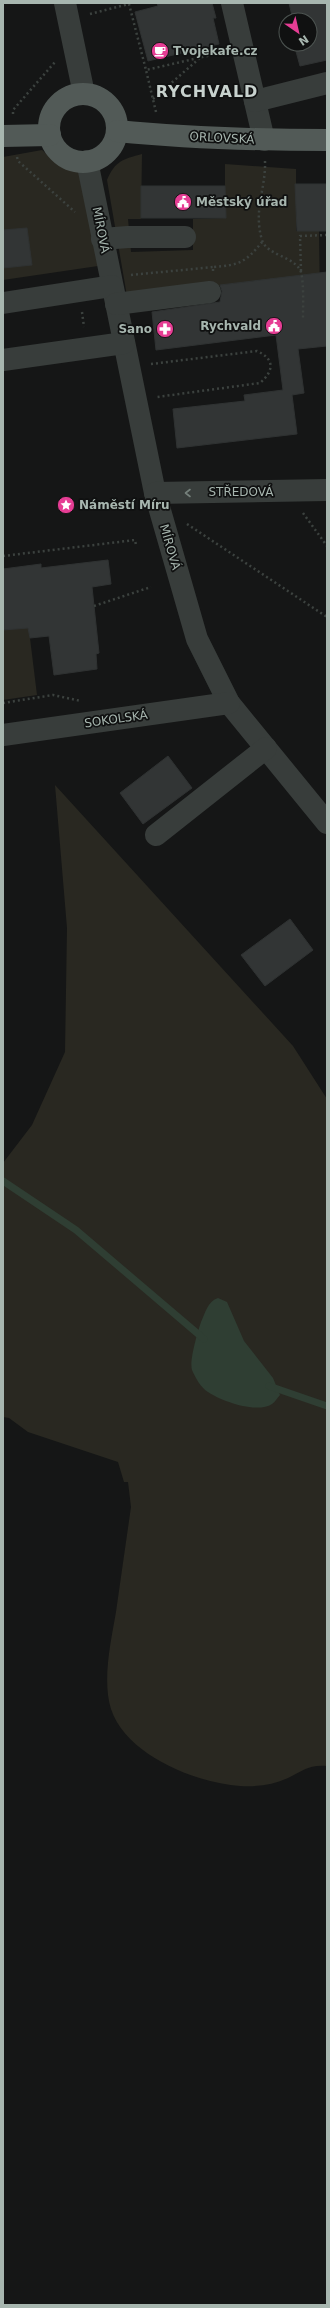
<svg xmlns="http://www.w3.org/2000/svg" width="330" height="2308" font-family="'DejaVu Sans',sans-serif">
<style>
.green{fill:#292821}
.water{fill:#2f3e33}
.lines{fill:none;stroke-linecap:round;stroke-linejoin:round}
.stream{stroke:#2f3e33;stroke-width:7}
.building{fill:#323535;stroke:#2f3232}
.path{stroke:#3c423f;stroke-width:2.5;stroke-dasharray:2 3;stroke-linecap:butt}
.minor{stroke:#383d3b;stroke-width:22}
.major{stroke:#525a57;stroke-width:22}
.oneway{stroke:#75807b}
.labels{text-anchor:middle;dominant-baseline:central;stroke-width:3.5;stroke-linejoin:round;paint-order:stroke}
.poi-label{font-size:12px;font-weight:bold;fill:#a7b6af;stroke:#101111;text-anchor:start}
.street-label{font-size:12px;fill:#a7b6af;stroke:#101111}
.district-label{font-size:16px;font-weight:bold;letter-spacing:1px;fill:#c8d2ce;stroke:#101111}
</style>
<rect width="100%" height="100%" fill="#151616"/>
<g class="green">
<path d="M42,150L61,167L80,173L98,266L3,280V157Z"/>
<path d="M142,154L141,219H128L131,252L193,250V219L225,218V164L296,169V231H319L320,298L289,277L218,286L128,302L107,180C115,161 123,159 142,154Z"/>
<path d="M28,622L37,695L3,700V630H8V624Z"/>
<path d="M55,785L293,1046L327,1099V1766C310,1764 302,1771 288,1778C273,1785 257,1787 240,1786C196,1783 126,1755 111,1709C102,1680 111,1641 116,1612C121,1577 126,1542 131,1507L128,1482H124L118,1462L28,1432L9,1418L3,1417V1163L32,1125L65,1052L67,928Z"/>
</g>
<path class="water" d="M218,1298L227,1302L244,1341L273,1378L280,1395C277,1398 275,1402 272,1404C257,1414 221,1401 208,1392C201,1388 195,1377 192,1370C189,1361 198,1331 201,1322C205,1313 208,1301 218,1298Z"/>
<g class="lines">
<g class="stream">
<path d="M3,1181L76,1230L204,1339"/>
<path d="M269,1386L327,1406"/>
</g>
</g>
<g class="building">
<path d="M157,3H212L216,18H213L219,44L148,61L135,12L158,6Z"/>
<path d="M289,3H327V60L300,66L294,44H310V20H293Z"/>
<path d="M295,184H327V231H297Z"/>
<path d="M141,186H225L226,218H141Z"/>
<path d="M27,228L32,265L3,268V230Z"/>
<path d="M327,272V346L298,349L304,393L292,395L297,434L177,448L173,409L245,401L244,395L283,390L276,335L156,350L152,312L220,302L222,291L220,285Z"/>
<path d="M108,560L111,584L92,587L99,653L96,654L97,669L54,675L49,636L30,638L28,628L3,630V569L41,564V568Z"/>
<path d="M168,756L192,788L143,824L120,793Z"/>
<path d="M290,919L313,950L265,986L241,955Z"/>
</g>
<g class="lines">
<g class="path">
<path d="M90,14L129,4L146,70"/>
<path d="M153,99L201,57"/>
<path d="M156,112L146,70L220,53"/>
<path d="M13,114V110L55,62"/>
<path d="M17,157L18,161L75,212"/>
<path d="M265,161C266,189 253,210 262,240C267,256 295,256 301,272C304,284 303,306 303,318"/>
<path d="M213,271V267C239,265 245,263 262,242"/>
<path d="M301,271L300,236L327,235"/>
<path d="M131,275L213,267"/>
<path d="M82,312L84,327"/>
<path d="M151,364L257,351C275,359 274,371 260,383L157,397"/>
<path d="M303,513L327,546"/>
<path d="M187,524L327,617"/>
<path d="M3,556L135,540L136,545"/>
<path d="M94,606L151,587"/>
<path d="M3,703L53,695L81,701"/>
</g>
<g class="minor">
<path d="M65,3L84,94"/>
<path d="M232,3L264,140"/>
<path d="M255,101L327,83"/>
<path d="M87,161L155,493L197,639L229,703L327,823"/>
<path d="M102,239L128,237H185"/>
<path d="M3,303L112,286"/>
<path d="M116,304L210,292"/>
<path d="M3,360L124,343"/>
<path d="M155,493L327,490"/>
<path d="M3,735L229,703"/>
<path d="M156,835L266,748"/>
</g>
<g class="major">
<circle cx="83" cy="128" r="34"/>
<path d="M117,131C187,138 257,140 327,140"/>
<path d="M3,136L50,135"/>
</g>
</g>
<defs><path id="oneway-chevron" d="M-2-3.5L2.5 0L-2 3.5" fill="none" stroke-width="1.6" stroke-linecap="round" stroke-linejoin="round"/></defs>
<use class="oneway" href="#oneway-chevron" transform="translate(188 493) rotate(180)"/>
<defs>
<symbol id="cafe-disc" viewBox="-11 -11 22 22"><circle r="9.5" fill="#e63d94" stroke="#101111"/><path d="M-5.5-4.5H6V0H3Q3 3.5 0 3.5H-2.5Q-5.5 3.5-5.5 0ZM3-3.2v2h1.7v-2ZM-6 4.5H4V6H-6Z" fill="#fff"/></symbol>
<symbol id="civic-disc" viewBox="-11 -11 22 22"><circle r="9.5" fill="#e63d94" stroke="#101111"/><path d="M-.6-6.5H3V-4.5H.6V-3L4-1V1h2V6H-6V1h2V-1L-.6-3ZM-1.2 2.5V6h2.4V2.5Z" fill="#fff"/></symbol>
<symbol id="pharmacy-disc" viewBox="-11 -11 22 22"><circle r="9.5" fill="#e63d94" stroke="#101111"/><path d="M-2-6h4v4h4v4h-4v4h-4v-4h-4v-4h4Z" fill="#fff"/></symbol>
<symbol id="sight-disc" viewBox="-11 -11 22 22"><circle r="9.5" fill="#e63d94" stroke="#101111"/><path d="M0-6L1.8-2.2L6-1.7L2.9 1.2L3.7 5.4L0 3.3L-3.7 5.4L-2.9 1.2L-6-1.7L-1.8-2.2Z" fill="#fff"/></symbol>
</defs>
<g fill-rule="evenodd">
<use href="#cafe-disc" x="150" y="41" width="20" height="20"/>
<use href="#civic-disc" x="173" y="192" width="20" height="20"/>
<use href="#civic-disc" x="264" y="316" width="20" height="20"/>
<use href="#pharmacy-disc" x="155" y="319" width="20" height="20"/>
<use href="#sight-disc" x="56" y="495" width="20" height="20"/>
</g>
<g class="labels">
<g class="poi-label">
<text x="173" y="51">Tvojekafe.cz</text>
<text x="196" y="202">Městský úřad</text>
<text x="261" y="326" text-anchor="end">Rychvald</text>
<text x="152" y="329" text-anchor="end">Sano</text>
<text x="79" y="505">Náměstí Míru</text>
</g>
<g class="street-label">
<text transform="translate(222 138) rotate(3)">ORLOVSKÁ</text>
<text transform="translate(101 230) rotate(79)">MÍROVÁ</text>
<text x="241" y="492">STŘEDOVÁ</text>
<text transform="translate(170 547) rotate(74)">MÍROVÁ</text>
<text transform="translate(116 719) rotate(-8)">SOKOLSKÁ</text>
</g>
<g class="district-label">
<text x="207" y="91">RYCHVALD</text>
</g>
</g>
<rect width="330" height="2308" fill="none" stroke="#a7b6af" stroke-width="8"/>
<g transform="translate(298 32) rotate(146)"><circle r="19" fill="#101111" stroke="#4c5350"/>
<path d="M0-3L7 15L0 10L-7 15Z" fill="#e63d94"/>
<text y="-6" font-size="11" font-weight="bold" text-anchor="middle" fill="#a7b6af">N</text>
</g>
</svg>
